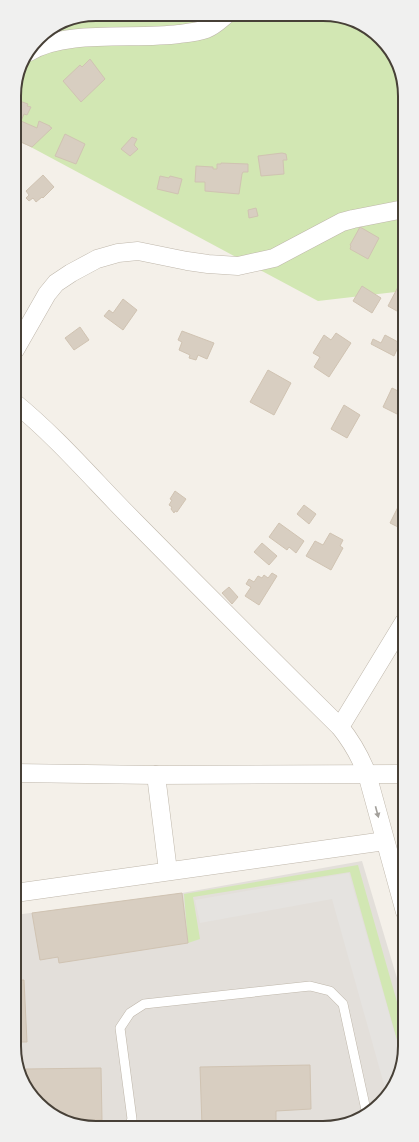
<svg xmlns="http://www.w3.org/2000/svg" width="419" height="1142" font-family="'Fira Sans Condensed',sans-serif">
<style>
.industrial{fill:#e3dfda}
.green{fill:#d2e7b3}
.parking{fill:#e5e3e0}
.building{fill:#d8cec1;stroke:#d0c3b2}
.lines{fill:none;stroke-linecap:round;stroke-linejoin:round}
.service-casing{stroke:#bfb7ab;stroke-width:10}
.minor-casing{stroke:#bfb7ab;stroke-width:19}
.service{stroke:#fff;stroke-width:9}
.minor{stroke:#fff;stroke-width:18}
.oneway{fill:#a3a09b}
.rim{fill:none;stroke:#474037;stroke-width:2}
</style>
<rect width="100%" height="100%" fill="#f4f0e9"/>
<path class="industrial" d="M362,861L405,1005V1051L385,1100L339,1126H80L38,1104L16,1062L15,915L182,893Z"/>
<g class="green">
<path d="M96,14L339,16L381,38L403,80L404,291L318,301L14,138V91L22,60L42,35L65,20Z"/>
<path d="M358,865L405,1030V1051L402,1058L350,872L193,897L200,939L188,943L184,894Z"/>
</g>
<path class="parking" d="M349,873L402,1059L387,1095L332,899L200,923L195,900Z"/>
<g class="building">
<path d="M90,59L105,79L81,102L63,81L80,65L82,67Z"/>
<path d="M14,99L28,104L27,106L31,107L27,115L24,114L21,121L37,128L39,121L50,126V127L52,128L32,147L14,139Z"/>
<path d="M65,134L85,144L76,164L55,156Z"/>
<path d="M132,137L137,139L134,145L138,149L130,156L121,149Z"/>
<path d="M282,153L286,154L287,160H283L284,174L261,176L258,156Z"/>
<path d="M221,163L248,164V172H243L242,174L239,194L205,191V182H195L196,166L213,167V169H217V164H221Z"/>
<path d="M43,175L54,187L43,198L42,197L36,202L33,198L29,201L26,198L29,195L26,191Z"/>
<path d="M160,176L169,178L170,176L182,179L178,194L157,189Z"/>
<path d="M256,208L258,216L249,218L248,210Z"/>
<path d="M360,227L379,238L368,259L350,249L351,246L350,245Z"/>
<path d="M399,285L404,287V315L388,306Z"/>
<path d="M362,286L381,298L372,313L353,301Z"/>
<path d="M123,299L137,310L123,330L104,316L109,310L113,313Z"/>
<path d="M80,327L89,340L74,350L65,338Z"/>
<path d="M182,331L214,343L207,359L198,355L196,360L189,358L190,355L179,350L182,342L178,340Z"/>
<path d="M336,333L351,343L329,377L314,367L320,357L313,353L324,335L331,340Z"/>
<path d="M385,335L400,343L394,356L371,344L373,339L381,343Z"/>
<path d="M268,370L291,383L274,415L250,402Z"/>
<path d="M392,388L404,394V414L403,417L383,407Z"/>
<path d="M344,405L360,415L347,438L331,429Z"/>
<path d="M175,491L186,499L177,512L175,511L174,513L171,509L172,507L169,505L172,500L170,499Z"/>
<path d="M401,501L404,502V530L390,523Z"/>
<path d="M304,505L316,514L309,524L297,514Z"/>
<path d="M279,523L304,541L296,553L289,547L287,550L269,537Z"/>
<path d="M330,533L343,540L340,546L343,548L331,570L306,556L315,541L323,545Z"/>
<path d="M262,543L277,556L269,565L254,552Z"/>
<path d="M272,573L277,576L259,605L245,596L251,587L246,584L249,579L254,582L258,576L262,578L264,575L268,578Z"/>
<path d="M229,587L238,597L232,604L222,593Z"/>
<path d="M182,893L188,943L59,963L58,957L40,960L32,913Z"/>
<path d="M16,980H24L27,1042H16Z"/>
<path d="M310,1065L311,1109L276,1111V1126H202L200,1067Z"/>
<path d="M101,1068L102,1120L69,1121L38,1104L27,1083L26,1069Z"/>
</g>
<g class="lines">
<defs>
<path id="service" d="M129,1126L132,1119L120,1028L130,1013L144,1004L310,986L330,991L343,1004L366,1110"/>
<g id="minor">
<path d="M29,52C66,29 135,40 179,34C188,33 198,32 206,29C214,26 220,20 226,15"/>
<path d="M15,350L47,294L56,283L71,273L97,259L118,253L138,251L187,261L208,264L238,266L274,258L342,222L353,219L404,209"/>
<path d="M15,403C59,439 95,482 135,522C203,591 271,659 340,727C352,742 360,756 367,774L405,912"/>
<path d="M340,727L404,622"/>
<path d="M15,773L156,775L404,774"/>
<path d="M156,775L168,871"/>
<path d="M15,893L385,841"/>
</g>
</defs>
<use href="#service" class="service-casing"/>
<use href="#minor" class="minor-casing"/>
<use href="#service" class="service"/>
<use href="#minor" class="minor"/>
</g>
<defs><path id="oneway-solid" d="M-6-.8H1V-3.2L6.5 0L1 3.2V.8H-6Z"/></defs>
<use class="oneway" href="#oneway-solid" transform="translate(377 812) rotate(75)"/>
<path d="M0 0H419V1142H0ZM96 21H323A75 75 0 0 1 398 96V1046A75 75 0 0 1 323 1121H96A75 75 0 0 1 21 1046V96A75 75 0 0 1 96 21Z" fill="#f0f0ef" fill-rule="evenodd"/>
<path class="rim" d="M96 21H323A75 75 0 0 1 398 96V1046A75 75 0 0 1 323 1121H96A75 75 0 0 1 21 1046V96A75 75 0 0 1 96 21Z"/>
</svg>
